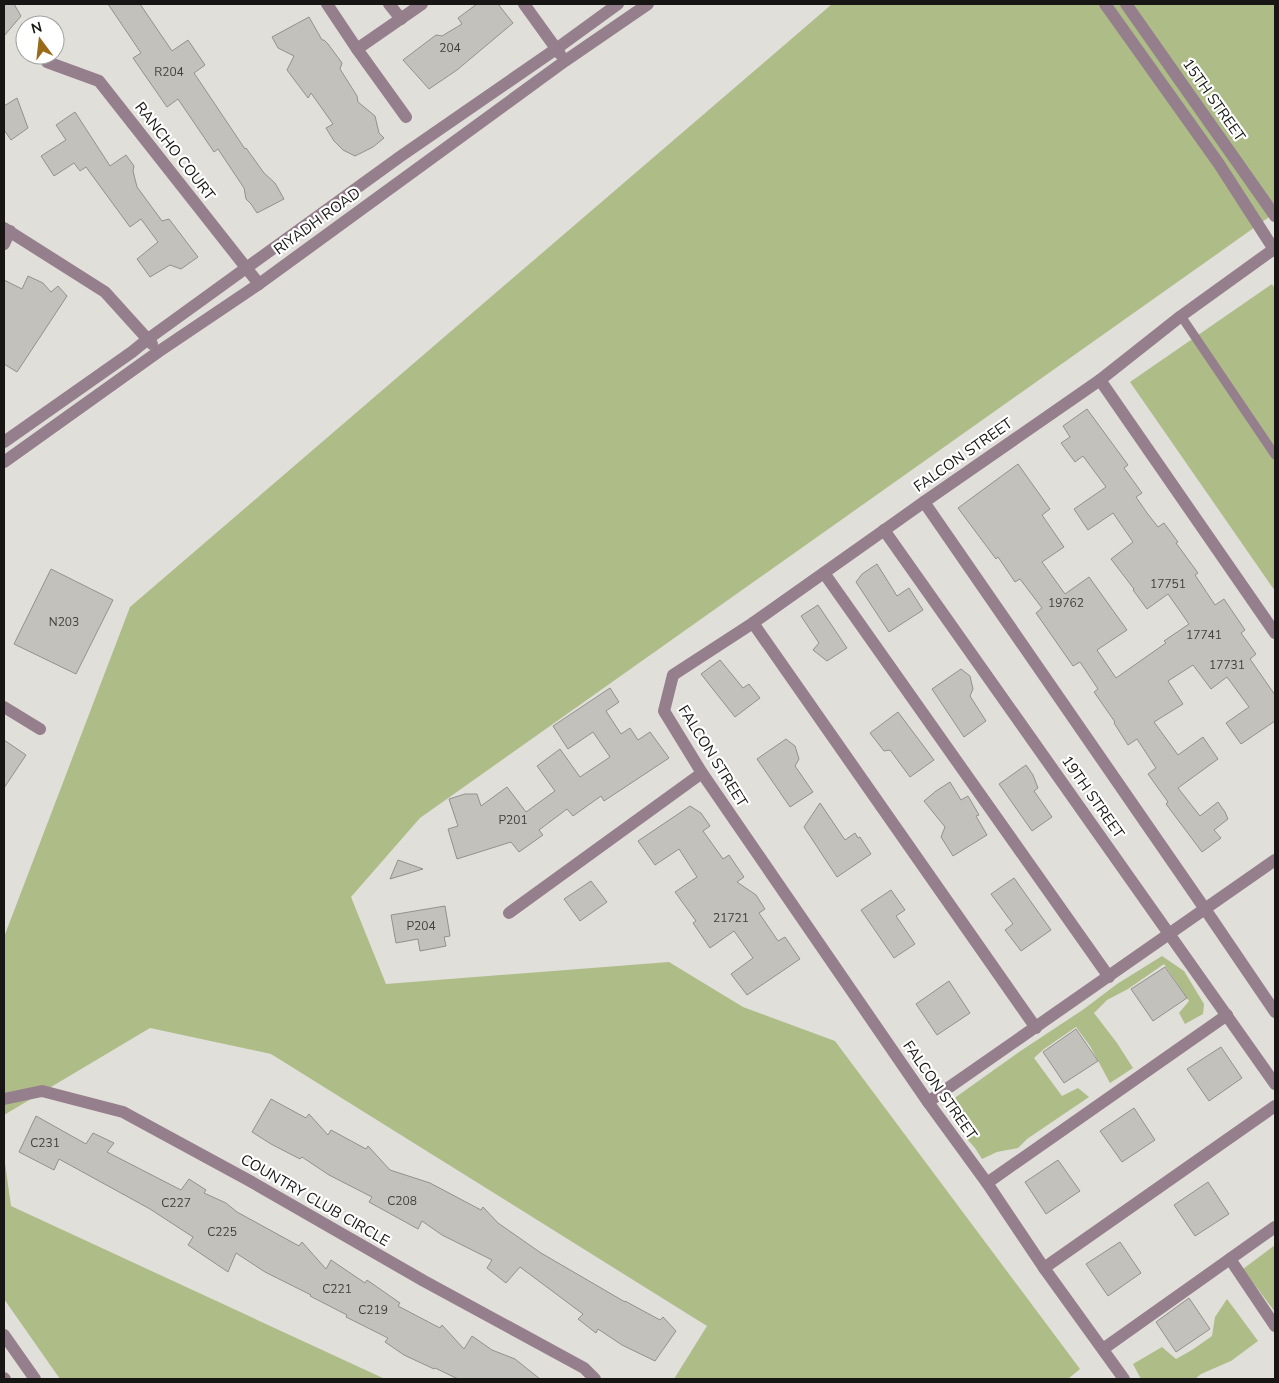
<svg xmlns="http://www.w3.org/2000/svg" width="1279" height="1383" font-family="'Nunito Sans',sans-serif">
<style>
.green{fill:#aebc88}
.building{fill:#c3c1bc;stroke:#93918d}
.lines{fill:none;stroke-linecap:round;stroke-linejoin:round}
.service{stroke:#967f8c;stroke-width:9}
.minor{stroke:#967f8c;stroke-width:12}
.labels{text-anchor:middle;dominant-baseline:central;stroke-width:4.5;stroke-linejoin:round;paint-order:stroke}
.number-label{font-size:12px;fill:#42413e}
.street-label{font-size:15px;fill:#171614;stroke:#fff}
</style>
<rect width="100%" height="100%" fill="#e1dfda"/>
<g class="green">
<path d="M832,4H1275V213L420,818L351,897L386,984L669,962L743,1007L835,1041L1080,1369L1068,1379H674L707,1326L271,1054L150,1028L4,1115V937L130,607Z"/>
<path d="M1272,284L1275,289V591L1130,382Z"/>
<path d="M1162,956L1184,971L1204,1004L1203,1014L1185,1024L1179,1013L1189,1001L1164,964L1128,989L1107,1000L1094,1013L1117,1043L1133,1068L1110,1083L1090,1046L1076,1027L1044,1049L1034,1058L1062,1096L1078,1088L1089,1097L1027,1139L1018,1148L997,1152L982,1159L975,1148L967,1139L972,1135L969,1129L964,1132L949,1106L956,1097L1019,1052L1084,1009L1117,984Z"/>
<path d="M4,1156L11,1206L385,1379H60L4,1299Z"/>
<path d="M1275,1245V1312L1243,1269Z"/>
<path d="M1227,1299L1258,1341L1231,1361L1201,1374L1195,1379H1141L1133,1364L1162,1347L1176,1359L1192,1350L1212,1336L1215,1317Z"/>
</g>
<g class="building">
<path d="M4,4H14L21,16L4,36Z"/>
<path d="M108,4H140L172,51L188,40L205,65L194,73L245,149L246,148L264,173L275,183L284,199L257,213L251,204L246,199L244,188L218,149L214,152L178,99L167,107L133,58L141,53Z"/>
<path d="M477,4H498L513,23L457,70L429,89L403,60L436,35L442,36L462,24L458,18Z"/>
<path d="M309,17L322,40H324L328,44L342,63L340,69L357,96L358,102L375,116L379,133L384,138L373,147L355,156L343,150L334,141L326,128L333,124L311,93L308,98L287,70L294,56L278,48L272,37Z"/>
<path d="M17,98L28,128L11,140L4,130V106Z"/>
<path d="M75,112L110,166L126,155L134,166L133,171L137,187L162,221L169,219L198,257L181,269L170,265L150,277L137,259L158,242L141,219L130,227L86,167L80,171L74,163L54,176L41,156L66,140L56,125Z"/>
<path d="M28,276L43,283L51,292L58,286L67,296L17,372L4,364V280L22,289Z"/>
<path d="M1087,409L1128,465L1124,468L1142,493L1136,497L1147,513L1158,527L1164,523L1178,542L1176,543L1198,573L1195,575L1215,605L1224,599L1245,630L1241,633L1256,654L1250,659L1275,695V721L1241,744L1226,723L1249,707L1227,677L1211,689L1193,665L1168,681L1183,704L1154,722L1178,755L1203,737L1218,759L1178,788L1200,816L1218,802L1225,812L1228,819L1214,830L1221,838L1202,852L1166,804L1168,802L1148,774L1156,768L1137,739L1128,745L1114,723L1115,722L1094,692L1098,689L1080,662L1073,666L1036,613L1042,608L1020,579L1015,582L998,557L996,559L958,508L1018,464L1050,509L1042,515L1064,547L1042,562L1065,594L1089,577L1127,630L1097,650L1116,678L1166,643L1164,641L1189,624L1168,594L1147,609L1133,590L1134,589L1111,559L1133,542L1113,513L1088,530L1074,509L1106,487L1083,456L1075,462L1061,443L1070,437L1063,426Z"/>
<path d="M877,564L897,596L909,588L923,610L889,632L856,582L862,574Z"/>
<path d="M51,569L113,600L76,674L14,644Z"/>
<path d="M818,605L847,648L827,661L813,650L819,643L801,616Z"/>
<path d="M720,660L743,688L749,684L760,698L735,717L701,674Z"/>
<path d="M961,669L970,676L973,689L970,696L986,721L964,737L932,689Z"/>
<path d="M610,688L619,702L606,711L621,734L630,728L638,740L650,732L669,758L604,801L601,796L573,816L567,809L539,830L543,835L519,852L511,842L457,859L448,829L458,826L449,799L465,794H477L481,806L507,787L526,812L555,791L537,766L560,749L580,777L610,757L593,732L568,749L553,726Z"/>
<path d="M898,712L934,760L910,777L890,750L884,751L870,733Z"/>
<path d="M786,739L795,746L799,759L795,766L813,792L790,807L757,759Z"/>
<path d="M4,740L26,755L4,788Z"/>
<path d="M1026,765L1033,775L1038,788L1034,791L1052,817L1032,831L999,784Z"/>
<path d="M950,782L961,800L968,796L979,815L976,816L987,835L953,856L941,837L945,827L924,801L936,791Z"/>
<path d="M820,803L845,840L855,833L858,838L860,837L871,854L837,877L804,827Z"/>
<path d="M690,806L701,813L710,826L703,831L723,859L729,855L744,877L737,882L756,895L765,909L759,913L778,941L785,937L800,959L747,995L731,974L753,958L734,931L710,948L693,923L696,921L675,892L697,877L679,849L655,865L638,841Z"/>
<path d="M398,860L423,869L390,879Z"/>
<path d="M1014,878L1051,930L1021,951L1005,930L1013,924L991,894Z"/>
<path d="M591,881L607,902L580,921L564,899Z"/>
<path d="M891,890L905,910L896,916L915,944L894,958L861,910Z"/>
<path d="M445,906L450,936L444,937L446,946L420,951L418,939L396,943L391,915Z"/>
<path d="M1165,967L1187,998L1153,1021L1131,989Z"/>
<path d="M949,981L970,1013L937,1035L916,1004Z"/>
<path d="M1076,1029L1098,1061L1064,1083L1043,1052Z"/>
<path d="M1221,1047L1242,1078L1209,1101L1187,1069Z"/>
<path d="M271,1099L306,1118L309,1114L328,1135L331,1130L366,1149L368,1146L390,1170L430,1183L481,1210L483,1207L498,1223L541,1253L625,1302V1301L660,1320L663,1317L676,1331L655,1361L622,1345L598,1329L596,1333L578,1319L583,1314L520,1267L506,1283L487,1268L492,1260L442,1235L422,1221L418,1229L369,1202L372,1197L329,1175L302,1157L300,1159L271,1144L252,1132Z"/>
<path d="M1134,1108L1155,1140L1122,1162L1100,1131Z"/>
<path d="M36,1116L86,1144L93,1133L114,1143L107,1152L181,1190L189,1179L206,1190L204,1193L226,1203L237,1212L299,1246L302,1242L326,1269L331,1260L365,1283L367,1280L400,1303L398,1306L440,1328L442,1325L464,1349L472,1336L492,1350L515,1359L540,1379H458L435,1368L434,1369L404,1355L385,1342L388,1338L346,1317L347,1315L310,1296L311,1295L265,1272L236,1253L228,1272L188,1245L193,1237L150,1209L59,1159L54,1170L19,1152Z"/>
<path d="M1058,1160L1080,1191L1046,1214L1025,1182Z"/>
<path d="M1208,1182L1229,1214L1195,1236L1174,1205Z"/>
<path d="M1120,1242L1141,1273L1108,1296L1086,1264Z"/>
<path d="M1189,1298L1210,1329L1176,1352L1156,1322Z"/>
</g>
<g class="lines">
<path class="service" d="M1181,316L1275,455"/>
<g class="minor">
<path d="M327,4L357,49L406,117"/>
<path d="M389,4L401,19"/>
<path d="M524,4L560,54"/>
<path d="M1105,4L1219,164L1275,251"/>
<path d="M1126,4L1275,216"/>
<path d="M357,49L422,4"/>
<path d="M47,62L99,81L259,284"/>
<path d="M4,228L105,292L152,344"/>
<path d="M4,244L10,231"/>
<path d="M1100,380L1275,633"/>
<path d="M4,442L132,352L148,339L401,156L556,49L618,4"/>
<path d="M4,462L158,352L259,284L565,61L648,4"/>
<path d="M924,502L1205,909L1275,1012"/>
<path d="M884,530L1275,1084"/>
<path d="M824,573L1109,977"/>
<path d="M753,623L1036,1028"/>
<path d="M4,707L40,729"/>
<path d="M509,913L702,773"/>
<path d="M4,1099L42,1091L123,1112L250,1181L424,1281L584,1368L595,1379"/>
<path d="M928,1102L1275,860"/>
<path d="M987,1183L1227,1015"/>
<path d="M1230,1259L1275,1326"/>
<path d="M1044,1268L1275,1106"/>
<path d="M4,1335L35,1379"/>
<path d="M1103,1349L1275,1227"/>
<path d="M4,1378L5,1379"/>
<path d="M1124,1379L1044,1268L987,1183L928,1102L702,773L664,711L673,675L753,623L924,502L1100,380L1181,316L1274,249"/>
</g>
</g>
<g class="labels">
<g class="number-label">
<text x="450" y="48">204</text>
<text x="169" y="72">R204</text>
<text x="1168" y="584">17751</text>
<text x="1066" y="603">19762</text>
<text x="64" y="622">N203</text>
<text x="1204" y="635">17741</text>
<text x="1227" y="665">17731</text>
<text x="513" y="820">P201</text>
<text x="731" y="918">21721</text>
<text x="421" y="926">P204</text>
<text x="45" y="1143">C231</text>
<text x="402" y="1201">C208</text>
<text x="176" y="1203">C227</text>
<text x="222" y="1232">C225</text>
<text x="337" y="1289">C221</text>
<text x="373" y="1310">C219</text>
</g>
<g class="street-label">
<text transform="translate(1214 100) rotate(55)">15TH STREET</text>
<text transform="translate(175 151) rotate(52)">RANCHO COURT</text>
<text transform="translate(317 221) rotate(-36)">RIYADH ROAD</text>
<text transform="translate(963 455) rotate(-35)">FALCON STREET</text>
<text transform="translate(713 756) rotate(58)">FALCON STREET</text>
<text transform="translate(1093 797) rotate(55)">19TH STREET</text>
<text transform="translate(940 1090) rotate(55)">FALCON STREET</text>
<text transform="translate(315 1200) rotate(30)">COUNTRY CLUB CIRCLE</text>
</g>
</g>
<rect width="1279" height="1383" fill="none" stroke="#171614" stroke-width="10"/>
<g transform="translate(40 40) rotate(345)"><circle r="24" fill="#ffffff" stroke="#a2a2a1"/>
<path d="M0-4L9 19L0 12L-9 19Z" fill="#996a1a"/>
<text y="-8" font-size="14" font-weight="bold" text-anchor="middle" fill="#171614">N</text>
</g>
</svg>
